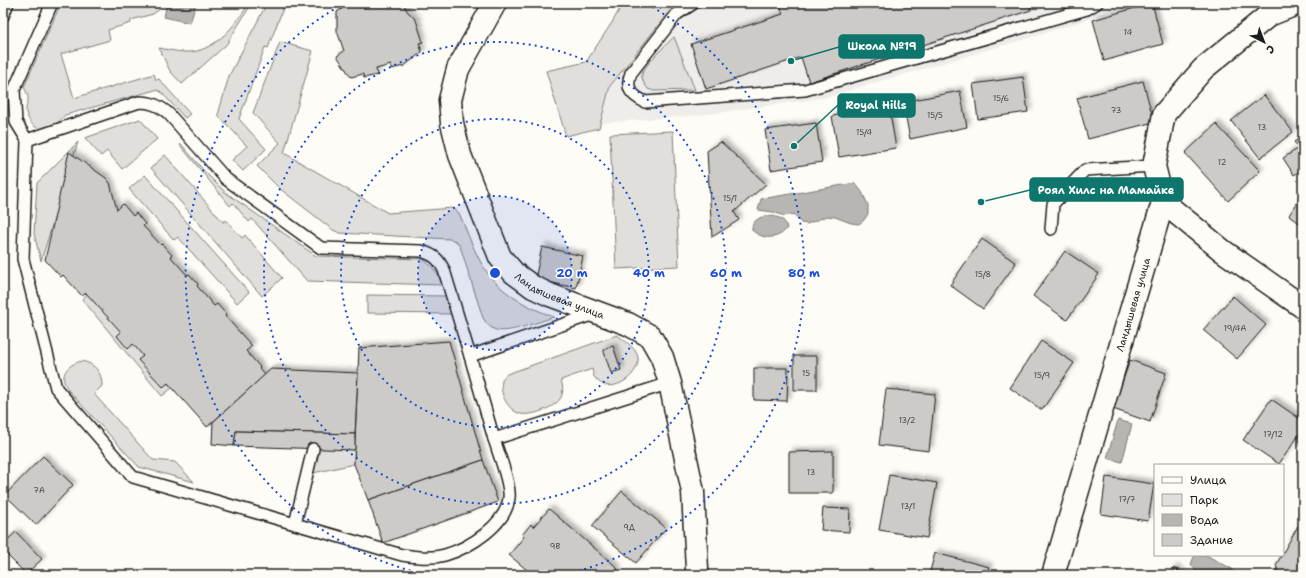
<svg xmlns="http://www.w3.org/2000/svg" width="1306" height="578" font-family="'Shantell Sans',sans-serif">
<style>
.built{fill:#eeede9}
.green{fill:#e0dfdb;stroke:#7e7e7c}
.water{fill:#b7b6b2;stroke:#797876}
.building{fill:#cccbc8;stroke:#1c1c1c;filter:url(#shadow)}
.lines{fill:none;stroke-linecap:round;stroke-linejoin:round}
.service-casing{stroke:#1c1c1c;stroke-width:14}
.minor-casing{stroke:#1c1c1c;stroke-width:25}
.service{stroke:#fdfcf7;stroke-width:11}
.minor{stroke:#fdfcf7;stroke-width:22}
.ring{fill:none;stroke:#1d4ed8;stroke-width:2;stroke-dasharray:2 4}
.labels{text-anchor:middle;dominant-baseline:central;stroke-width:3;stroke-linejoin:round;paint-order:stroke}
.number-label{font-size:8px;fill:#484847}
.street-label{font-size:10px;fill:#1c1c1c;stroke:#fdfcf7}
.centre{fill:#1d4ed8;stroke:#fdfcf7;stroke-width:2}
.ring-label{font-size:12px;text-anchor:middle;font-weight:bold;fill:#1d4ed8;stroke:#fdfcf7;stroke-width:3;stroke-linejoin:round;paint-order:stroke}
.leader{fill:none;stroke:#0f766e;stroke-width:1.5}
.callout-dot{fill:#0f766e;stroke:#fdfcf7;stroke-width:1.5}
.callout{fill:#0f766e;stroke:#0f766e;stroke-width:1.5}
.callout-label{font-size:11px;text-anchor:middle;font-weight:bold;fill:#fff}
</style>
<defs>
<filter id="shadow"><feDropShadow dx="3.5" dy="-3.5" stdDeviation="2" flood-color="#0004"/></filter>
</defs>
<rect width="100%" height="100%" fill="#fdfcf7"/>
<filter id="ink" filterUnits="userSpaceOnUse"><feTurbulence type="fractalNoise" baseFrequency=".025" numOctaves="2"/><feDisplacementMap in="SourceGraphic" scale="8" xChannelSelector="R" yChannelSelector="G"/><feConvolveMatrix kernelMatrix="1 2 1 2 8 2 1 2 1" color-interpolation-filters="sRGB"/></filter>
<g filter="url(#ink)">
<path class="built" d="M676,3H1139L1039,35L823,98L701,115L600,123L610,86Z"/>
<g class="green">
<path d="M61,3H152L160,9L153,14L131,20V23L108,30L110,40L61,54L74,98L154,74L156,80L159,79L190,114L185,118L160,91L155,90L65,115C57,125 42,136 31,123C29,120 26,115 26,111C26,98 32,103 24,87Z"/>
<path d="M249,3H252L226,45L182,84L170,71L159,48C171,50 184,54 197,51C220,45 238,22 249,3Z"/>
<path d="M267,3H285L268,48L265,47L239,119L266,149L243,171L232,160L247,146L218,115L229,76Z"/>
<path d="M623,3H676L610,86L599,128L566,136L546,71L586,62L613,21Z"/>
<path d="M674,37L695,90L654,91L648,89C645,85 641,79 642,74C644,65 667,44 674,37Z"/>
<path d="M280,42L313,51L284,153L388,213L453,208L459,213C466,229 472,246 480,261C496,291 523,305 554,317C540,321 509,334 496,330C490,328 487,324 483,318L460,246L456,241L450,239L340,233L333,230L279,188L257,166L280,143L253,113Z"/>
<path d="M140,119L157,139L122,169L107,151L101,156L85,138Z"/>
<path d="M673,131L679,266L616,269L610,134Z"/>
<path d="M78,142L41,261L34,234L37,183Z"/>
<path d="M181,144L205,172L225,192L316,256L422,259C432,265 439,274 442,285L307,281L252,219L249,222L233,203L230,206L180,145Z"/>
<path d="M165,155L223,222L226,220L242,238L245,235L282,278L262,296L151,168Z"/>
<path d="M145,175L249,292L237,303L178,237L174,240L129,189Z"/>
<path d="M91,291L172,388L162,396L82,299Z"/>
<path d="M367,295L446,296L453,314L367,313Z"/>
<path d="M617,335C624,340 633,346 637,354C645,372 611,399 595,378C593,376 593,372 592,369L561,380C563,386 564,393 560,399C554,408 529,418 518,413C507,408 499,393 502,381C502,378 505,376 507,374Z"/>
<path d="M82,361C95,364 102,372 102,386L94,394L153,460L175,462L194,482L139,467L68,390C67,387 64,384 64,381C62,369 73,363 82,361Z"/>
<path d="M320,442H355L354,464L313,473Z"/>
</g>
<g class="water">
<path d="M167,3H197L196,4L190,23L164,17Z"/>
<path d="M855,183L862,192L868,205V214L864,220L859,224L851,223L835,217L827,216L807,224L801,223L795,215L790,214L785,216L773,212L758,210L761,199Z"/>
<path d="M765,216C775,216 785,217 787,228C779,240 762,240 752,230C751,222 758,218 765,216Z"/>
<path d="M1118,420L1132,424L1122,462L1107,458Z"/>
<path d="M1196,555H1206L1232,569L1236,575H1201L1197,573L1191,564L1194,557Z"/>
</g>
<g class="building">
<path d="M350,3H403L407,11L416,20L423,42L419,43L422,52L404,66L391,69V65L376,69L377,75L364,78L363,74L351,77L337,56L344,51L337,31V12Z"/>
<path d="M779,3H1029L1031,10L809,82L801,57L706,89L691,44L783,14Z"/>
<path d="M1152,3L1163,44L1104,61L1093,20Z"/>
<path d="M1023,77L1028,112L978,119L973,84Z"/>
<path d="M1143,81L1154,122L1088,139L1077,98Z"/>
<path d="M960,91L967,127L910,139L903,102Z"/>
<path d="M1264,95L1293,132L1260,158L1231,121Z"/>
<path d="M889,107L896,148L839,157L832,116Z"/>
<path d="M816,123L822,162L771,170L765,130Z"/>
<path d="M1216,124L1260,171L1228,201L1185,153Z"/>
<path d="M1303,136V169L1294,175L1283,158L1299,148L1294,142Z"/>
<path d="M721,142L766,184L734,212L739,220L712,237L707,151Z"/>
<path d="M69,152L106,178L110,183L117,210L123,204L133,216L136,213L145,224L143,226L161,245L162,244L172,255L170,256L187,275L189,274L198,284L197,286L214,306L217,304L226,314L225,316L252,346L246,351L260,367L259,368L265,375L207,427L168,383L163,387L138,360L143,356L133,344L128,349L117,336L121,332L86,293L82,296L63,275L61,277L45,260Z"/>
<path d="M1303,195V226L1289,215Z"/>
<path d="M982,239L1016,263L983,309L950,285Z"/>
<path d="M542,247L583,256L576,288L535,279Z"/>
<path d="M1065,251L1099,274L1067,320L1033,296Z"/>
<path d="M1233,296L1266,325L1237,359L1203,330Z"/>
<path d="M449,341L483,460L368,500L354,464L359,348Z"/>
<path d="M1041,341L1074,363L1042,410L1010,388Z"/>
<path d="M613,346L621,370L611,373L603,349Z"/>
<rect x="794" y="356" width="23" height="34"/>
<path d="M1130,360L1166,373L1150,422L1113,409Z"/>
<path d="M754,368H788L787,401L754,400Z"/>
<path d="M271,369L358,373L355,434L236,431L234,446L212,444L213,422Z"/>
<path d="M886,389L935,394L929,451L879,445Z"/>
<path d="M1271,399L1303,421V429L1279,464L1243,440Z"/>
<path d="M236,431L355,434V450L234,446Z"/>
<path d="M833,451V493H789V452Z"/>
<path d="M43,456L73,485L36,525L5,495Z"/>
<path d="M483,460L498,502L383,543L368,500Z"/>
<path d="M889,475L937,483L927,538L879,530Z"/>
<path d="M1106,477L1154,484L1148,521L1101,514Z"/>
<path d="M622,491L666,528L636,563L592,526Z"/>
<path d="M823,508L850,509L849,532L821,530Z"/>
<path d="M549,509L614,565L617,568V575H533L509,555L524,537L522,535L531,524L533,527Z"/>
<path d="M1303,525V575H1279L1276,565L1298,526Z"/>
<path d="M16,532L42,559L26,574L3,551V544Z"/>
<path d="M935,553L989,567L987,575H929Z"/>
<path d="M1174,568L1184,575H1169Z"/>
</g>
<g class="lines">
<defs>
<g id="service">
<path d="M52,3L14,90L16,122L27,140L23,259L56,388L133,477L402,555C416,557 431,559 445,555C469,548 506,525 509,498C511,485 498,452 494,439L670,383"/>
<path d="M694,3L677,14L631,73C625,88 631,95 645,102L805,90L1087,9L1097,3"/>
<path d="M3,16L8,3"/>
<path d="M27,140L139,102C151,102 158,105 168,113L226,179L321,248L421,251C434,255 438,258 444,270L470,356L594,314"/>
<path d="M1051,229L1053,204L1085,170L1154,166"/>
<path d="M470,356L494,439"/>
<path d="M295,524L313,449"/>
</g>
<g id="minor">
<path id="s1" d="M495,3L458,69L450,100L452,123L460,155L500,257L514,273L533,287L550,295L628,324L650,336L662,357L670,383L693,492L697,569L696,575"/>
<path d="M1163,202L1154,166L1164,114L1203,69L1269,15L1299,3"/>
<path d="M1163,202L1223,251L1303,307"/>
<path id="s2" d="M1053,575L1163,202"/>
</g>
</defs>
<use href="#service" class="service-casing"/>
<use href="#minor" class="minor-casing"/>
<use href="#service" class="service"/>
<use href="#minor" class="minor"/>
</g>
</g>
<circle cx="495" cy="273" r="77" fill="#1d4ed8" fill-opacity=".12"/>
<g class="ring">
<circle cx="495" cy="273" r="77"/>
<circle cx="495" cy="273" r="154"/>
<circle cx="495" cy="273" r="231"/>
<path d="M428 575A309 309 0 0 1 343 4M647 4A309 309 0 0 1 562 575"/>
</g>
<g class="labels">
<g class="number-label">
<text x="1128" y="32">14</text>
<text x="1001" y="98">15/6</text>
<text x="1116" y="110">73</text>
<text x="935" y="115">15/5</text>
<text x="1262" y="127">13</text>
<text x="864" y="132">15/4</text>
<text x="1222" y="162">12</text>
<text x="730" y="198">15/1</text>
<text x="983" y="274">15/8</text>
<text x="1235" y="328">19/4А</text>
<text x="806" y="373">15</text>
<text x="1042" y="375">15/9</text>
<text x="907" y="420">13/2</text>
<text x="1273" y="434">17/12</text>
<text x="811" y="472">13</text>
<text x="39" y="490">7А</text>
<text x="1127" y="499">17/7</text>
<text x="908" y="506">13/1</text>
<text x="629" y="527">9Д</text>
<text x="555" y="546">9В</text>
</g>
<g class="street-label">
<text stroke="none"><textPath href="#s1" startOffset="346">Ландышевая улица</textPath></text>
<text stroke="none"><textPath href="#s2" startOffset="282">Ландышевая улица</textPath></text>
</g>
</g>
<circle cx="495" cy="273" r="6" class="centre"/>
<g class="ring-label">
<text x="572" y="277">20 m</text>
<text x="649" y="277">40 m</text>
<text x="726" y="277">60 m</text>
<text x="804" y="277">80 m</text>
</g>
<path class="leader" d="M791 61L839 47M794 146L838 105M981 202L1030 190"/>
<g class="callout-dot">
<circle cx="791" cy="61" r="4"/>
<circle cx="794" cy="146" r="4"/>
<circle cx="981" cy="202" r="4"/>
</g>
<g class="callout">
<rect x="839" y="35" width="85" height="23" rx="4"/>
<rect x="838" y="94" width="77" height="23" rx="4"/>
<rect x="1030" y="178" width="153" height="23" rx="4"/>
</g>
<g class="callout-label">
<text x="882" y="50">Школа №19</text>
<text x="876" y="109">Royal Hills</text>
<text x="1106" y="194">Роял Хилс на Мамайке</text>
</g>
<rect width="1306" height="578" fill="none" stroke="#fdfcf7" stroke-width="16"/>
<rect x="8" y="8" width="1290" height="562" fill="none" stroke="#1c1c1c" stroke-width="1.5" filter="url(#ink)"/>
<rect x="1154" y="464" width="130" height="92" fill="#fdfcf7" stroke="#a3a29f"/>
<rect x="1162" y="477" width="20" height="6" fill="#fdfcf7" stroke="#a3a29f"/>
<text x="1190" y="484" font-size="12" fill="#1c1c1c">Улица</text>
<rect x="1162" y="494" width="20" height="12" fill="#e0dfdb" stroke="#a3a29f"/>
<text x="1190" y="504" font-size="12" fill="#1c1c1c">Парк</text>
<rect x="1162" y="514" width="20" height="12" fill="#b7b6b2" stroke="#a3a29f"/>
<text x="1190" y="524" font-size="12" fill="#1c1c1c">Вода</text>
<rect x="1162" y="534" width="20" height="12" fill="#cccbc8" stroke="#a3a29f"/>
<text x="1190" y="544" font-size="12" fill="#1c1c1c">Здание</text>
<g transform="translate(1264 42) rotate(138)" stroke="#fdfcf7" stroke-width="3" paint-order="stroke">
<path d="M0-3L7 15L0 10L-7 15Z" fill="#1c1c1c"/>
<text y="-6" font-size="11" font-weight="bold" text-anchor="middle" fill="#1c1c1c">С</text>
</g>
</svg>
